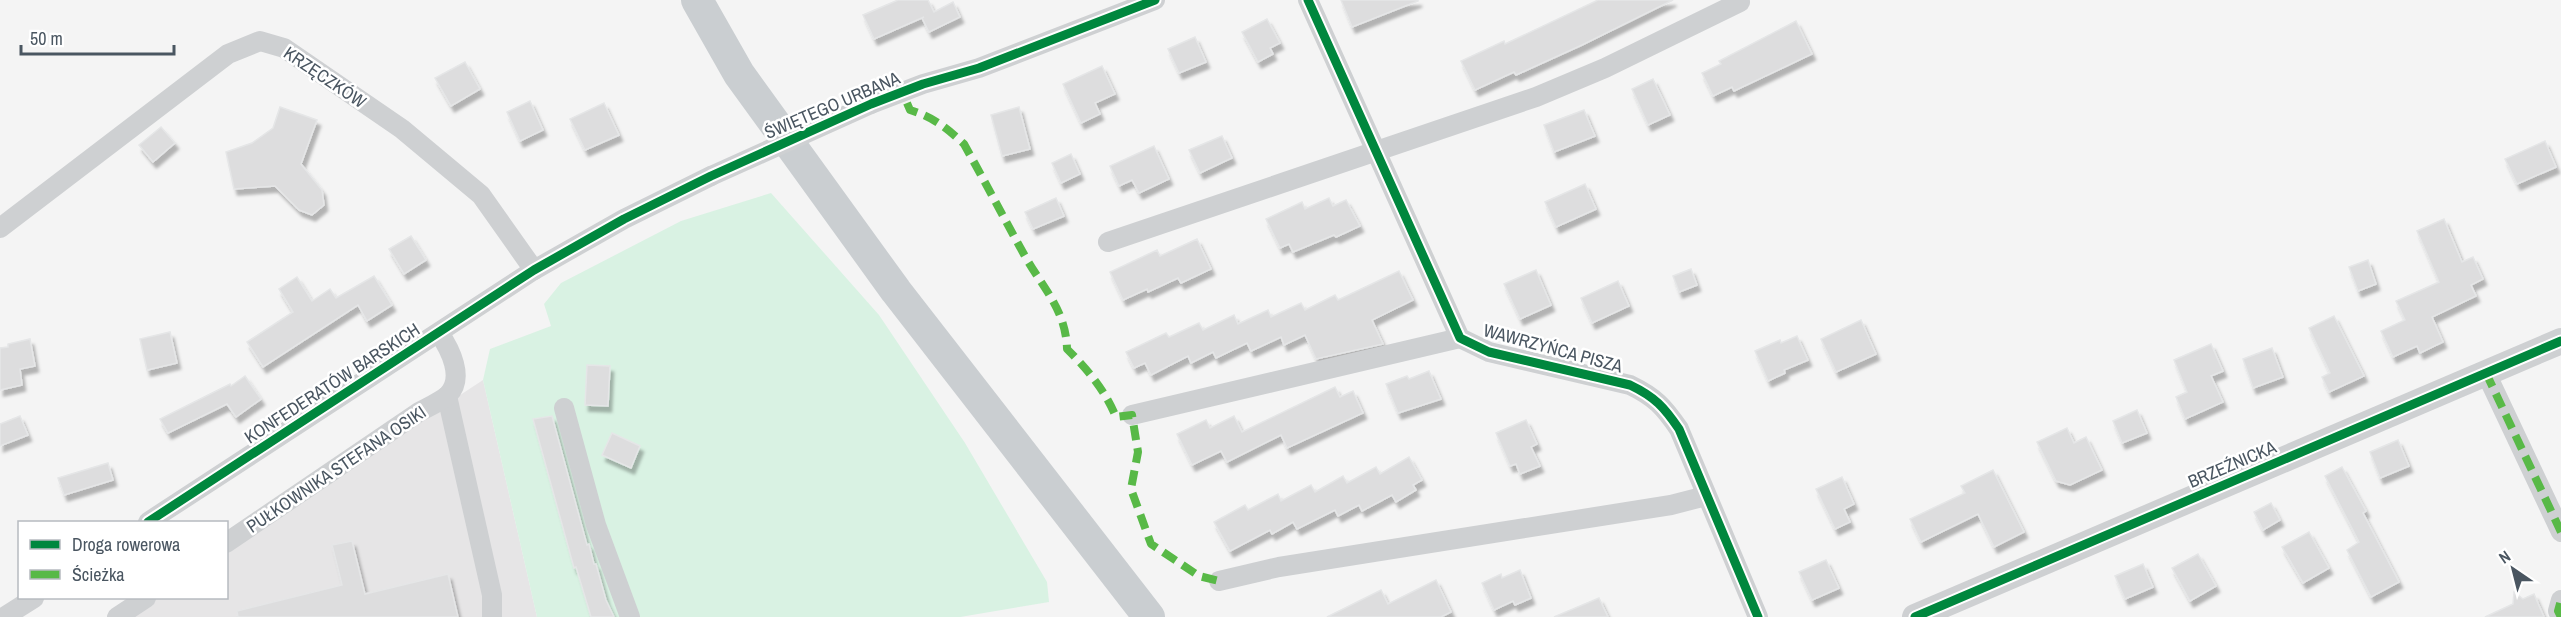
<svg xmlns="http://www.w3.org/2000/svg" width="2561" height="617" font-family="'Archivo Narrow',sans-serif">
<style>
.education{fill:#e6e5e6}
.green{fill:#d9f2e3}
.building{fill:#ddddde;stroke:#e5e6e7;stroke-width:1.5;filter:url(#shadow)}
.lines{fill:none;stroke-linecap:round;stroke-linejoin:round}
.minor{stroke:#ced0d2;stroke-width:20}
.tertiary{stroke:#ced0d2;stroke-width:26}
.primary{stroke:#caced1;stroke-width:32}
.minor-bridge{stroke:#ced0d2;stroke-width:20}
.quiet{stroke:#58b947;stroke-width:8;stroke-dasharray:15 8;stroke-linecap:butt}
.cycleway-casing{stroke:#fff;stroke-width:13}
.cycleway{stroke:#00873e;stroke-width:9}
.labels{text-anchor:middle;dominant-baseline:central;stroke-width:5;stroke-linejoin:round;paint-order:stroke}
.street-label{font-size:18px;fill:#4a5661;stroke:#fff}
</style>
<defs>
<filter id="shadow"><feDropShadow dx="3.5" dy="6" stdDeviation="1.5" flood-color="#0004"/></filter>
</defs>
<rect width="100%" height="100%" fill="#f4f4f4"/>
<path class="education" d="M483,380L537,617H124L154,598H226L227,549Z"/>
<path class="green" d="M771,193L879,315L965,443L1047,582L1049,602L960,617H537L483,380L490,349L551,326L544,304L561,283L681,221Z"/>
<g class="building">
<path d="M898,0H928L934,12L953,2L960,17L929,32L922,18L924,17L874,39L863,15Z"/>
<path d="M1341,0H1418V1L1352,27Z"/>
<path d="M1598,0H1673L1582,45L1516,75L1514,72L1475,90L1461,61L1504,41L1505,44Z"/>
<path d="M1267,19L1280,43L1270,48L1273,54L1258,62L1242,32Z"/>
<path d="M1796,21L1812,54L1734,91L1732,87L1713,96L1702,73L1721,64L1719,61Z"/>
<path d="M1195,37L1206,62L1179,73L1168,49Z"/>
<path d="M465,62L480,89L451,106L435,78Z"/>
<path d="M1102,66L1115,94L1095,103L1100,114L1081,123L1063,84Z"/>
<path d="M1653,79L1670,115L1648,125L1632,89Z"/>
<path d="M530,101L543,130L520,141L507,112Z"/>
<path d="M604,103L619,135L585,150L570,119Z"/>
<path d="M280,107L317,120L301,164L322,190L324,205L312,215L299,210L275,186L234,189L226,152L252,143L273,128Z"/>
<path d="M1019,107L1030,149L1002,156L991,115Z"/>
<path d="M1584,110L1595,136L1554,152L1544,125Z"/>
<path d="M161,127L175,143L153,162L139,145Z"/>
<path d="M1222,136L1232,158L1200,173L1189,150Z"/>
<path d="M2545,141L2556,167L2517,184L2505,159Z"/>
<path d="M1154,146L1169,179L1139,193L1132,180L1119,186L1110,166Z"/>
<path d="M1071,154L1080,174L1061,183L1052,163Z"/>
<path d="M1585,184L1596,209L1556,227L1545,202Z"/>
<path d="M1056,198L1064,216L1033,229L1025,212Z"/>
<path d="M1329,198L1333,206L1346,200L1360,226L1336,237L1334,235L1293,252L1289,244L1280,248L1266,219L1302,202L1305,209Z"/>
<path d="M2444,219L2462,262L2473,257L2483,279L2471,285L2476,296L2432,317L2443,342L2420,353L2417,346L2393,357L2381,331L2405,320L2396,301L2439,282L2417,231Z"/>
<path d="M411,236L426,260L404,274L389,249Z"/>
<path d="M1197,239L1211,269L1181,283L1178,278L1148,292L1147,289L1123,300L1110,272L1157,250L1160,256Z"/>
<path d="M2368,260L2376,284L2358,291L2349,267Z"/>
<path d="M1691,269L1697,285L1679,292L1673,276Z"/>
<path d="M1536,270L1551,305L1520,319L1504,284Z"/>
<path d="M1399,271L1413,300L1372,320L1383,344L1316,359L1305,335L1284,345L1281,337L1251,351L1247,343L1216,358L1213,352L1191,363L1188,356L1151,375L1145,363L1134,368L1126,352L1166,333L1169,337L1199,323L1203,330L1234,315L1238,324L1268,310L1271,317L1301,303L1305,310L1335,295L1338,300Z"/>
<path d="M374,276L392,305L367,321L358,305L263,367L247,342L293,312L279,289L297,277L312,301L330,289L336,298Z"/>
<path d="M1618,281L1629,306L1592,323L1581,298Z"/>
<path d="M2334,316L2364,376L2329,392L2322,377L2330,373L2309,328Z"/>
<path d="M1861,320L1876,354L1836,372L1821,339Z"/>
<path d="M170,332L177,363L147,370L140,339Z"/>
<path d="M1797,336L1808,360L1784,370L1785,373L1768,381L1755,351L1780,340L1781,343Z"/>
<path d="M30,339L35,366L20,369L22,385L0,390V348L8,347V344Z"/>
<path d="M2211,344L2223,371L2211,376L2223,402L2185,419L2176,397L2187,392L2174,360Z"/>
<path d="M2272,348L2283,377L2253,388L2243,359Z"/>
<path d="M587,365L610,366L608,406L585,405Z"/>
<path d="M1429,371L1441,399L1398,413L1386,384L1407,376L1409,379Z"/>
<path d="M245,376L261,399L236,417L227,404L168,433L160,419L230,384L231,386Z"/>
<path d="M1335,387L1340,397L1353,391L1363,413L1287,448L1281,435L1227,462L1221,451L1192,465L1177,434L1206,420L1210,428L1234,416L1242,432Z"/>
<path d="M2137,410L2147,433L2122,443L2113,421Z"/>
<path d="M20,416L28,435L0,446V424Z"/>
<path d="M552,416L587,545L589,544L594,564H596L606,600L614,617H591L576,567L574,568L533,419Z"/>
<path d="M1526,420L1537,444L1531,447L1540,466L1520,474L1516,464L1510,466L1496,433Z"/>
<path d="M2067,428L2074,443L2086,437L2102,470L2070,485L2056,481L2037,442Z"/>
<path d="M612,433L640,446L631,468L602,455Z"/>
<path d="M2398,440L2409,466L2380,478L2370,452Z"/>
<path d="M1409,457L1422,480L1413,485L1416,490L1396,502L1392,495L1362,511L1359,505L1338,516L1335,510L1297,529L1293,522L1272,534L1270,530L1230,551L1214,522L1245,505L1248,510L1278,494L1281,501L1311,485L1315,492L1343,476L1347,483L1376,467L1380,474Z"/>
<path d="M108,463L113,480L64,495L58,478Z"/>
<path d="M2342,467L2366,511L2363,513L2399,582L2371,597L2347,550L2359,542L2325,476Z"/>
<path d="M1993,470L2024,532L1994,547L1978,514L1921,542L1910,519L1965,493L1961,486Z"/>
<path d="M1842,477L1854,504L1844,509L1850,522L1835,529L1816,489Z"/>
<path d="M2271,503L2280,520L2263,530L2254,512Z"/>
<path d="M2309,532L2329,568L2303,583L2282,547Z"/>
<path d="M352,541L365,594L448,574L458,617H238L237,611L342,585L332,545Z"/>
<path d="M2198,554L2216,586L2190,601L2172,568Z"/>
<path d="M1826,560L1839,588L1812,600L1799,572Z"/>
<path d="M2143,564L2153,587L2125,599L2115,576Z"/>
<path d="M1520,570L1531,598L1515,605L1513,601L1494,610L1482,583L1501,574L1502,578Z"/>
<path d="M1436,580L1451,612L1441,617H1327L1381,590L1388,604Z"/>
<path d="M2514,592L2523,599L2534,594L2544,617H2485L2513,604Z"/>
<path d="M1599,598L1608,617H1554Z"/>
</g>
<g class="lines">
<g class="minor">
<path d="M1308,0L1460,338L1489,352L1630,385C1655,397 1664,407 1679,429L1758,617"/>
<path d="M871,104L923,84L979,68L1155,0"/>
<path d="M0,228L228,54L260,41L284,48L402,129L481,195L534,270"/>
<path d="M1108,242L1536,97L1605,68L1740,2"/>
<path d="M2486,373L2561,532"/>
<path d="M447,396L492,595V617"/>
<path d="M564,408L596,525L630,617"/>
<path d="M1132,415L1460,338"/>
<path d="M148,522L534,270L624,219L711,176"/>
<path d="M226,543L419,412C428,407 440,402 448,395C465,378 450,349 439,333"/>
<path d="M1219,581L1279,567L1671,505L1706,496"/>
<path d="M4,617L34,598"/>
<path d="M117,617L146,598"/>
<path d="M2561,617L2558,611L2561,600"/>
</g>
<path class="tertiary" d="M1915,617L2561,341"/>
<path class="primary" d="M697,0L739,74L896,291L1149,617"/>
<path class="minor-bridge" d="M711,176L871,104"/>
<g class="quiet">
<path d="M907,103L910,110C933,117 947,128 964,144C985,182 1005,220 1026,258C1044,289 1066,311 1067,349C1087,369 1105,390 1116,417L1132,415L1138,452L1131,489L1151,544L1199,576L1219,581"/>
<path d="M2486,373L2561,532"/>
<path d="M2561,617L2558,611L2561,600"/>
</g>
<defs>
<g id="cycleway">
<path d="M1308,0L1460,338L1489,352L1630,385C1655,397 1664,407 1679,429L1758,617"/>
<path d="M148,522L534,270L624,219L711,176L871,104L923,84L979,68L1155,0"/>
<path d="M1915,617L2561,341"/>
</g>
</defs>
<use href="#cycleway" class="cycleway-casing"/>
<use href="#cycleway" class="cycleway"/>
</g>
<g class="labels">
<g class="street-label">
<text transform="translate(325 77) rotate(34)">KRZĘCZKÓW</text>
<text transform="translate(832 105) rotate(-23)">ŚWIĘTEGO URBANA</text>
<text transform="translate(1553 348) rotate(15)">WAWRZYŃCA PISZA</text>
<text transform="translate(332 383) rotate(-33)">KONFEDERATÓW BARSKICH</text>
<text transform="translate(2232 464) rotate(-23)">BRZEŹNICKA</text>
<text transform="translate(336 469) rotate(-34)">PUŁKOWNIKA STEFANA OSIKI</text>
</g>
</g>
<rect x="18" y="521" width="210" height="78" fill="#ffffff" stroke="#b7bbc0" stroke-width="1.5"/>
<rect x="30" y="540" width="30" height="9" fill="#00873e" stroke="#b7bbc0" stroke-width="1.5"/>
<text x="72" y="551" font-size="18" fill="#4a5661">Droga rowerowa</text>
<rect x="30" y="570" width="30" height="9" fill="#58b947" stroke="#b7bbc0" stroke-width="1.5"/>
<text x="72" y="581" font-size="18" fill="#4a5661">Ścieżka</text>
<g transform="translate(2513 569) rotate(325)" stroke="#ffffff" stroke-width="4.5" paint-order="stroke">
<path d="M0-4.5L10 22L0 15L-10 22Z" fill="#4a5661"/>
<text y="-9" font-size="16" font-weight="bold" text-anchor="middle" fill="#4a5661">N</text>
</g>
<path d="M21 45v9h153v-9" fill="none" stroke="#4a5661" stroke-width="3"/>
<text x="30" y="45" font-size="18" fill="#4a5661" stroke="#ffffff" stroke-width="4.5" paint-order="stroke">50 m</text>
</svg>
